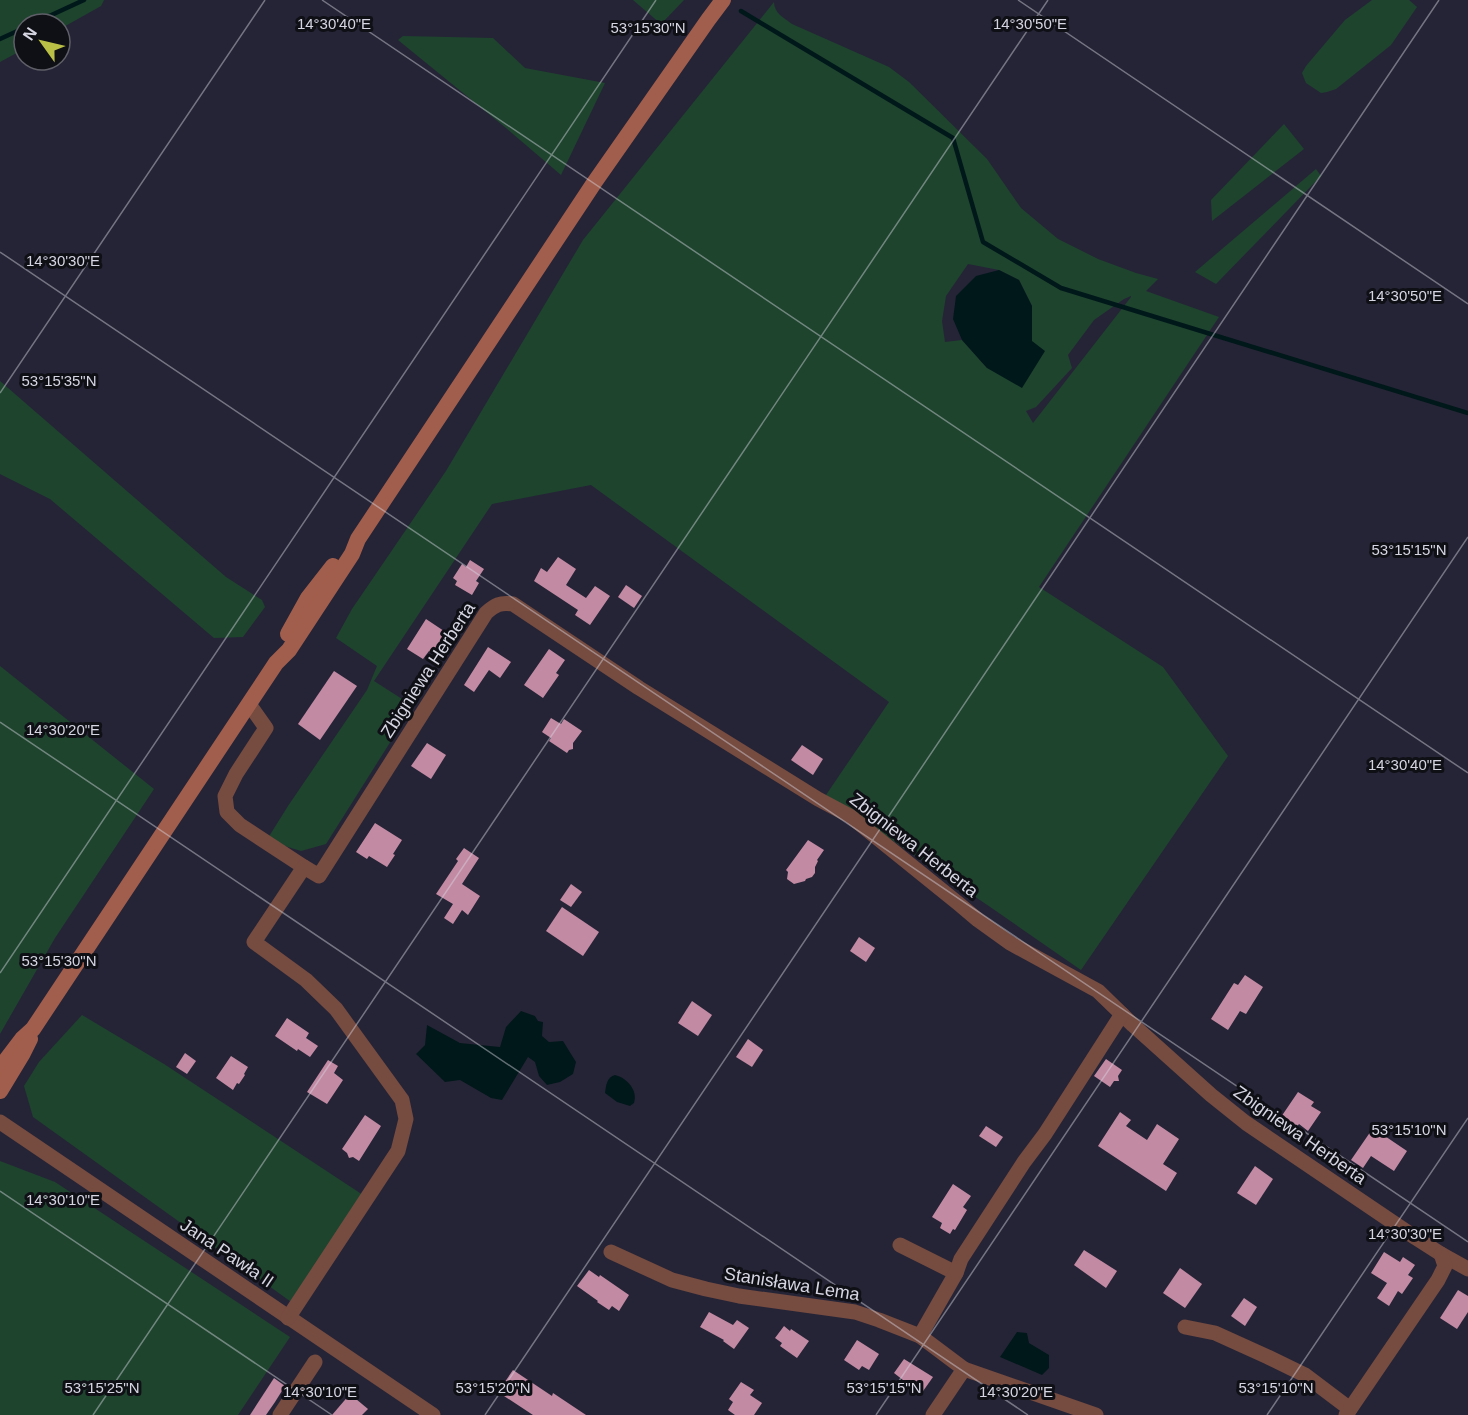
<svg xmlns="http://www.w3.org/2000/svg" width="1468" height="1415" font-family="Helvetica,sans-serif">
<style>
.green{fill:#1e442e;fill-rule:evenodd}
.water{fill:#01181a}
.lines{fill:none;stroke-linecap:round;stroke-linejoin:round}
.stream{stroke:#01181a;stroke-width:4.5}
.building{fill:#c38aa4}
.minor{stroke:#764b40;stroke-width:15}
.secondary{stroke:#a25e4c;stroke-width:16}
.ticks{fill:none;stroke:#d6d6e2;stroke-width:1.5;stroke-opacity:0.45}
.labels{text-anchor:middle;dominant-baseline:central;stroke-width:6;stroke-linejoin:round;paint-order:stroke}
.street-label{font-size:18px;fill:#d6d6e2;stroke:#0f0f16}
.ticks-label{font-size:15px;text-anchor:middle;fill:#d6d6e2;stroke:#0f0f16;stroke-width:6;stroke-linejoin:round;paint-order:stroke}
</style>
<rect width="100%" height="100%" fill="#252436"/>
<g class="green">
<path d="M0,0H104L101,6L60,29V24H24V49L0,62Z"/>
<path d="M633,0H684L661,24Z"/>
<path d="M1372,0H1409L1417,7L1391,45L1336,89L1327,92L1321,93L1306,83L1302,73L1306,66L1345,20Z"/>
<path d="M774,2C774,13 784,18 792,24L889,67L909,82L987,159L1021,208L1058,239L1098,259L1136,273L1158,279L1146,291L1219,317L1039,587L1163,667L1228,756L1081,970L996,911L826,795L889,702L591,485L492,504L374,681L413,706L326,844L301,851L275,843L268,838L288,806L367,690L377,666L336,638L352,609L446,471L583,240ZM968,264L999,270L1019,280L1032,306V342L987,368L962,340L945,342L942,321L946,296ZM1131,296V297L1033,423L1026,411L1036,407L1072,368L1068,355L1094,320L1124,299Z"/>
<path d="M403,36L493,38L525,68L605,83L561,175L506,128L398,40Z"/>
<path d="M1284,124L1304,149L1212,221L1211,200Z"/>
<path d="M1316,169L1321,176L1216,284L1195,272Z"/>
<path d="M0,381L226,577L262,600L265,607L243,637L214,638L50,499L0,474Z"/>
<path d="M0,666L154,789L55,938L0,1034Z"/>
<path d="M82,1015L164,1064L363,1195L294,1304L33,1117L24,1086L39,1062Z"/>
<path d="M0,1161L55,1182L290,1337L238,1415H0Z"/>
</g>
<g class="water">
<path d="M999,270L1019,280L1032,306V341L1045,351L1022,388L987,368L962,340L953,319L956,296L976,276Z"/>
<path d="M521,1011L535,1016L538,1021L543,1022L542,1036L549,1042L563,1041L576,1062L573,1074L560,1082L547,1085L539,1076L535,1062L528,1057L502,1100L491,1098L460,1080L445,1082L416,1054L425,1045L427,1025L460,1043L500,1047L506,1027Z"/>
<path d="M615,1075C627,1078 638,1090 634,1103L630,1106L617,1102L605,1093C606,1085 607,1077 615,1075Z"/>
<path d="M1017,1332L1027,1333L1029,1343L1049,1355V1368L1042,1375L1000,1357Z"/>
</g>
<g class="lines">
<g class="stream">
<path d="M741,11L953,138L983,242L1061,288L1468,413"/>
<path d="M32,24L84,0"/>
<path d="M0,39L24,28"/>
</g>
</g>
<g class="building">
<path d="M558,557L576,569L566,585L586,598L595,586L610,596L590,625L575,615L578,610L534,581L541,568L547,572Z"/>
<path d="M470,560L484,569L476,581L479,583L472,595L455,585L457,581L453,578L462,564L466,567Z"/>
<path d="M626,585L642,596L634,608L618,597Z"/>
<path d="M426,619L447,633L434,654L429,651L423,659L407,649Z"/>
<path d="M488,647L511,662L500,678L489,670L474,692L464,685Z"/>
<path d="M549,649L565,660L556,673L559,675L543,698L524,685Z"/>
<path d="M334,671L357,686L320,740L298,724Z"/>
<path d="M551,718L561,724L564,719L582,731L573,743V749L569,750L567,753L549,741L551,738L542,732Z"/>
<path d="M427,743L446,755L431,779L411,766Z"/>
<path d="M802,745L823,759L813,775L791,760Z"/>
<path d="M375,823L402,840L393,854L395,855L387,867L369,856L367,859L356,852Z"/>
<path d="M808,840L824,850L817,860L818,861L815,867V873L812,877L806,879L805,881L794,884L787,879L788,872L786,870Z"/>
<path d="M464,848L479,858L462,884L480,896L468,915L462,910L453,924L444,918L453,904L436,894L458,861L456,859Z"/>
<path d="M571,884L582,892L571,907L560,900Z"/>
<path d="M562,907L599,932L583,956L546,931Z"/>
<path d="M859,937L875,948L866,962L850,951Z"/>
<path d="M1245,975L1263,987L1246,1014L1240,1011L1228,1030L1211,1019L1234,983L1238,985Z"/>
<path d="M692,1001L712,1015L698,1036L678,1023Z"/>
<path d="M287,1018L309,1033L306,1038L318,1046L310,1057L298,1049L297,1051L275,1036Z"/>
<path d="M748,1039L763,1050L752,1067L736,1057Z"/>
<path d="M185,1053L196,1061L187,1074L176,1067Z"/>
<path d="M231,1056L248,1067L244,1074L245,1075L239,1084L237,1083L233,1090L216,1078Z"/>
<path d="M1106,1059L1122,1070L1118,1076L1119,1081H1114L1110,1087L1094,1076Z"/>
<path d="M328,1060L338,1066L334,1073L343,1080L327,1104L307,1092Z"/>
<path d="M1298,1092L1314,1102L1311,1106L1321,1112L1308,1131L1299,1124L1296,1128L1281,1117Z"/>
<path d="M1120,1112L1131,1120L1126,1126L1147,1140L1157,1124L1179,1139L1163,1164L1177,1173L1166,1191L1098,1146Z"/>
<path d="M365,1115L381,1126L359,1161L353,1157L349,1158L347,1153L342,1149Z"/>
<path d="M986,1126L1003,1137L996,1147L979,1136Z"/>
<path d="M1373,1128L1407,1151L1394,1171L1371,1156L1363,1168L1351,1160Z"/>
<path d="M1255,1166L1273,1179L1256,1205L1237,1193Z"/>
<path d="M953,1184L971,1196L963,1207L967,1210L955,1230L953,1229L950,1234L940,1228L942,1223L932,1217Z"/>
<path d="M1084,1250L1117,1271L1106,1288L1074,1265Z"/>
<path d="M1384,1252L1400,1262L1403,1257L1415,1265L1408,1275L1413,1278L1402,1294L1398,1291L1389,1306L1377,1298L1387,1283L1371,1273Z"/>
<path d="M1180,1268L1202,1284L1185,1308L1163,1293Z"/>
<path d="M589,1270L599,1277L600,1275L629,1295L619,1311L612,1306L609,1310L597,1302L598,1301L577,1286Z"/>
<path d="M1458,1290L1468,1296V1312L1457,1329L1440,1318Z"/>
<path d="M1244,1298L1257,1307L1245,1326L1231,1316Z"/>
<path d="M709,1312L733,1325L737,1320L749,1328L734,1349L723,1341L724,1340L700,1327Z"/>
<path d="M784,1326L790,1331L791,1329L809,1341L797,1358L780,1346L782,1343L775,1338Z"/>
<path d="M857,1340L879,1354L869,1370L862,1366L859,1370L844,1360Z"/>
<path d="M904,1359L933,1377L921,1394L894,1373Z"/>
<path d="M513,1370L552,1396L553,1393L586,1415H533L498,1392Z"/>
<path d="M274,1378L285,1386L275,1402L266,1415H250Z"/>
<path d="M741,1382L754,1390L750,1395L762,1403L754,1415H735L728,1410L733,1402L729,1399Z"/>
<path d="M350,1394L368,1409L362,1415H332Z"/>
</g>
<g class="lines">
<g class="minor">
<path d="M249,704L266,728L236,774L225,796L227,812L240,825L304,867"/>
<path d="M0,1122L433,1415"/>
<path d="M900,1245L956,1273"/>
<path d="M611,1252L672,1280L706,1289L739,1296L855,1312L879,1320L920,1336L964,1369L1096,1415"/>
<path d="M288,1318L398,1151L406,1119L402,1100L336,1009L306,980L254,942L304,867L319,876L486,613C495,605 500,602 513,604L639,688L818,799L850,816L959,904L978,920L1010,943L1098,991L1133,1025L1211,1095L1246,1123L1416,1238L1441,1254L1468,1269"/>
<path d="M1185,1327L1215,1333L1268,1357L1305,1375L1350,1409"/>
<path d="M920,1336L956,1273L961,1259L1024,1162L1045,1134L1122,1014"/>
<path d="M280,1415L315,1362"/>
<path d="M933,1415L964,1369"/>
<path d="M1346,1415L1438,1280L1445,1266L1441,1254"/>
</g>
<g class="secondary">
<path d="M288,634L308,598L333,566"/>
<path d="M0,1068L22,1039L33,1029L276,663L289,650L352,554L358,539L594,183L708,20L723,0"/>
<path d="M0,1091L23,1053L30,1039"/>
</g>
</g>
<path class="ticks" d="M322,0L1468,773M1018,0L1468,304M0,252L1468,1242M0,393L265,0M0,722L1028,1415M0,973L656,0M0,1191L332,1415M93,1415L1048,0M485,1415L1439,0M876,1415L1468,537M1267,1415L1468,1118"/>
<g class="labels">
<g class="street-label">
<text transform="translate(428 670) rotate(-57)">Zbigniewa Herberta</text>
<text transform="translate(914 845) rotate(38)">Zbigniewa Herberta</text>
<text transform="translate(1300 1135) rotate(35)">Zbigniewa Herberta</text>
<text transform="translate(227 1253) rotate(34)">Jana Pawła II</text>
<text transform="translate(792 1284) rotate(9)">Stanisława Lema</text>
</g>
</g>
<g class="ticks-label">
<text x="334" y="29">14°30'40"E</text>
<text x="1030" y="29">14°30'50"E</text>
<text x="648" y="33">53°15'30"N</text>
<text x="63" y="266">14°30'30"E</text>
<text x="1405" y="301">14°30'50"E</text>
<text x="59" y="386">53°15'35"N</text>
<text x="1409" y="555">53°15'15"N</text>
<text x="63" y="735">14°30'20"E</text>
<text x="1405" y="770">14°30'40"E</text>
<text x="59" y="966">53°15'30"N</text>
<text x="1409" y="1135">53°15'10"N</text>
<text x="63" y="1205">14°30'10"E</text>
<text x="1405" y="1239">14°30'30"E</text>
<text x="102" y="1393">53°15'25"N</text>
<text x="493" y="1393">53°15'20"N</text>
<text x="884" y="1393">53°15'15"N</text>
<text x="1276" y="1393">53°15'10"N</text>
<text x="320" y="1397">14°30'10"E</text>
<text x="1016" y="1397">14°30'20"E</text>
</g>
<g transform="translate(42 42) rotate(304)"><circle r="28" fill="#0f0f16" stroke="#5f5f68" stroke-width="1.5"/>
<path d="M0-4.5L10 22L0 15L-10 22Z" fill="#bac045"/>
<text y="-9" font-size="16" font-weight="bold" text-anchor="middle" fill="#d6d6e2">N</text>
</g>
</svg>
